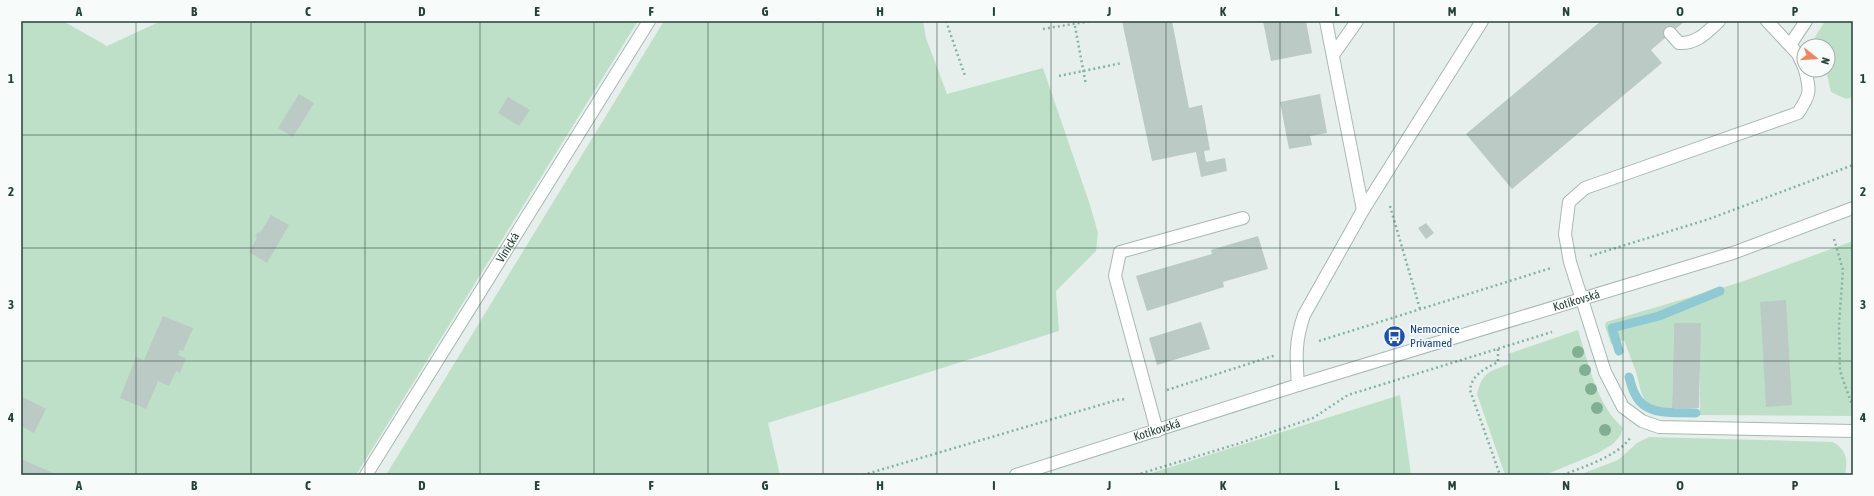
<svg xmlns="http://www.w3.org/2000/svg" width="1874" height="496" font-family="'Asap Condensed',sans-serif">
<style>
.green{fill:#bfe0c8}
.lines{fill:none;stroke-linecap:round;stroke-linejoin:round}
.stream{stroke:#8ec9d4;stroke-width:9}
.building{fill:#bbcac4}
.minor-casing{stroke:#a8b8b2;stroke-width:14}
.path{stroke:#86b3a5;stroke-width:2.5;stroke-dasharray:2 3;stroke-linecap:butt}
.minor{stroke:#fff;stroke-width:12}
.tree{fill:#80af93}
.grid{fill:none;stroke:#24423a;stroke-width:1;stroke-opacity:0.55}
.labels{text-anchor:middle;dominant-baseline:central;stroke-width:3.5;stroke-linejoin:round;paint-order:stroke}
.street-label{font-size:12px;fill:#24423a;stroke:#f7fbf9}
.transit-label{font-size:12px;fill:#164399;stroke:#f7fbf9;text-anchor:start}
.neatline{fill:none;stroke:#24423a;stroke-width:1.5}
.grid-label{font-size:13px;text-anchor:middle;font-weight:bold;fill:#24423a}
</style>
<rect width="100%" height="100%" fill="#e6efeb"/>
<g class="green">
<path d="M21,21H63L107,46L161,21H638L356,475H21Z"/>
<path d="M664,21H923L926,38L947,94L1043,68L1090,205L1098,233L1096,251L1056,291L1059,331L768,423L780,475H386Z"/>
<path d="M1825,21H1853V97L1846,99L1831,92L1826,70H1828V46L1810,45Z"/>
<path d="M1853,241V416L1700,415V323H1674L1672,408C1640,408 1643,397 1636,372C1632,361 1628,351 1624,340L1611,344L1605,326L1606,322L1738,283Z"/>
<path d="M1578,330C1589,364 1596,404 1623,428L1620,436L1613,444L1598,453L1545,475H1505L1477,394C1483,371 1490,371 1510,364L1508,354Z"/>
<path d="M1400,395L1411,475H1145Z"/>
<path d="M1649,437L1833,442C1847,450 1848,460 1845,475H1579L1618,460L1637,443Z"/>
</g>
<g class="lines">
<g class="stream">
<path d="M1619,351L1612,328L1659,316L1720,291"/>
<path d="M1629,377C1631,383 1632,389 1635,394C1645,417 1676,412 1696,413"/>
</g>
</g>
<g class="building">
<path d="M1122,21H1172L1189,108L1202,105L1210,150L1204,151L1206,162L1225,158L1227,171L1201,177L1196,152L1152,161Z"/>
<path d="M1263,21H1306L1312,53L1271,61Z"/>
<path d="M1601,21H1685L1651,50L1662,63L1512,189L1466,134Z"/>
<path d="M299,94L314,103L293,137L278,128Z"/>
<path d="M1320,94L1327,133L1310,136L1312,145L1289,149L1280,102Z"/>
<path d="M508,97L530,110L519,126L498,113Z"/>
<path d="M271,215L289,225L267,263L249,252L257,238L255,236L258,232L260,233Z"/>
<path d="M1426,223L1434,233L1426,239L1418,228Z"/>
<path d="M1258,236L1268,269L1223,282L1224,287L1147,311L1136,276L1212,254L1211,250Z"/>
<path d="M1786,300L1792,405L1766,407L1760,302Z"/>
<path d="M163,316L193,328L183,351L180,350L178,355L186,358L180,373L176,371L169,386L158,381L146,409L120,398L136,357L144,360Z"/>
<path d="M1201,322L1210,349L1157,365L1149,338Z"/>
<path d="M1674,323H1701L1699,408H1672Z"/>
<path d="M21,396L46,409L34,433L21,426Z"/>
<path d="M21,459L58,475H21Z"/>
</g>
<g class="lines">
<defs>
<g id="minor">
<path d="M1326,21L1363,210"/>
<path d="M1767,21L1798,54L1804,67"/>
<path d="M1670,33L1679,43C1697,44 1707,32 1719,21"/>
<path d="M1790,45L1806,21"/>
<path d="M1333,55L1357,21"/>
<path d="M1805,70C1811,91 1810,95 1798,113L1585,188L1569,202L1565,234L1570,262L1605,372L1623,407L1642,421L1659,427L1853,431"/>
<path d="M1298,385C1296,357 1295,341 1304,315L1363,210L1482,21"/>
<path d="M1157,431L1115,276L1120,252L1243,218"/>
<path id="s1" d="M366,475L649,21"/>
<path id="s2" d="M1016,475L1298,385L1733,253L1853,208"/>
</g>
</defs>
<use href="#minor" class="minor-casing"/>
<g class="path">
<path d="M946,21L965,76"/>
<path d="M1074,21L1086,85"/>
<path d="M1043,29L1091,21"/>
<path d="M1059,76L1122,63"/>
<path d="M1390,206L1420,309"/>
<path d="M1834,239L1843,270L1839,324L1840,371L1853,408"/>
<path d="M1590,256L1709,219L1853,165"/>
<path d="M1319,341L1551,268"/>
<path d="M1498,349V362C1485,369 1472,374 1470,390L1500,475"/>
<path d="M1167,390L1276,355"/>
<path d="M863,475L1117,400L1127,399"/>
<path d="M1136,475L1237,444L1313,418L1348,395L1552,332"/>
<path d="M1563,475C1583,467 1618,456 1630,438"/>
</g>
<use href="#minor" class="minor"/>
</g>
<g class="tree">
<circle cx="1578" cy="352" r="6"/>
<circle cx="1585" cy="370" r="6"/>
<circle cx="1591" cy="389" r="6"/>
<circle cx="1597" cy="408" r="6"/>
<circle cx="1605" cy="430" r="6"/>
</g>
<path class="grid" d="M136,21V475M251,21V475M365,21V475M480,21V475M594,21V475M708,21V475M823,21V475M937,21V475M1051,21V475M1166,21V475M1280,21V475M1394,21V475M1509,21V475M1623,21V475M1738,21V475M21,135H1853M21,248H1853M21,361H1853"/>
<defs>
<symbol id="bus-disc" viewBox="-11 -11 22 22"><circle r="9.5" fill="#1a4fb4" stroke="#f7fbf9"/><path d="M-5-6H5V4H4V6H2V4H-2V6H-4V4H-5ZM-3.5-4V0h7V-4ZM-3.5 1.2v1.5H-2V1.2ZM2 1.2v1.5H3.5V1.2Z" fill="#fff"/></symbol>
</defs>
<g fill-rule="evenodd">
<use href="#bus-disc" x="1382" y="324" width="25" height="25"/>
</g>
<g class="labels">
<g class="street-label">
<text stroke="none"><textPath href="#s1" startOffset="268">Vinická</textPath></text>
<text stroke="none"><textPath href="#s2" startOffset="587">Kotíkovská</textPath></text>
<text stroke="none"><textPath href="#s2" startOffset="148">Kotíkovská</textPath></text>
</g>
<g class="transit-label">
<text x="1410" y="329">Nemocnice<tspan x="1410" dy="14">Privamed</tspan></text>
</g>
</g>
<rect width="1874" height="496" fill="none" stroke="#f7fbf9" stroke-width="44"/>
<g transform="translate(1816 58) rotate(107)"><circle r="19" fill="#f7fbf9" stroke="#a3b1ad"/>
<path d="M0-3L7 15L0 10L-7 15Z" fill="#f4845f"/>
<text y="-6" font-size="11" font-weight="bold" text-anchor="middle" fill="#24423a">N</text>
</g>
<rect x="22" y="22" width="1830" height="452" class="neatline"/>
<g class="grid-label">
<text x="79" y="16">A</text>
<text x="194" y="16">B</text>
<text x="308" y="16">C</text>
<text x="422" y="16">D</text>
<text x="537" y="16">E</text>
<text x="651" y="16">F</text>
<text x="765" y="16">G</text>
<text x="880" y="16">H</text>
<text x="994" y="16">I</text>
<text x="1109" y="16">J</text>
<text x="1223" y="16">K</text>
<text x="1337" y="16">L</text>
<text x="1452" y="16">M</text>
<text x="1566" y="16">N</text>
<text x="1680" y="16">O</text>
<text x="1795" y="16">P</text>
<text x="11" y="83">1</text>
<text x="1863" y="83">1</text>
<text x="11" y="196">2</text>
<text x="1863" y="196">2</text>
<text x="11" y="309">3</text>
<text x="1863" y="309">3</text>
<text x="11" y="422">4</text>
<text x="1863" y="422">4</text>
<text x="79" y="490">A</text>
<text x="194" y="490">B</text>
<text x="308" y="490">C</text>
<text x="422" y="490">D</text>
<text x="537" y="490">E</text>
<text x="651" y="490">F</text>
<text x="765" y="490">G</text>
<text x="880" y="490">H</text>
<text x="994" y="490">I</text>
<text x="1109" y="490">J</text>
<text x="1223" y="490">K</text>
<text x="1337" y="490">L</text>
<text x="1452" y="490">M</text>
<text x="1566" y="490">N</text>
<text x="1680" y="490">O</text>
<text x="1795" y="490">P</text>
</g>
</svg>
